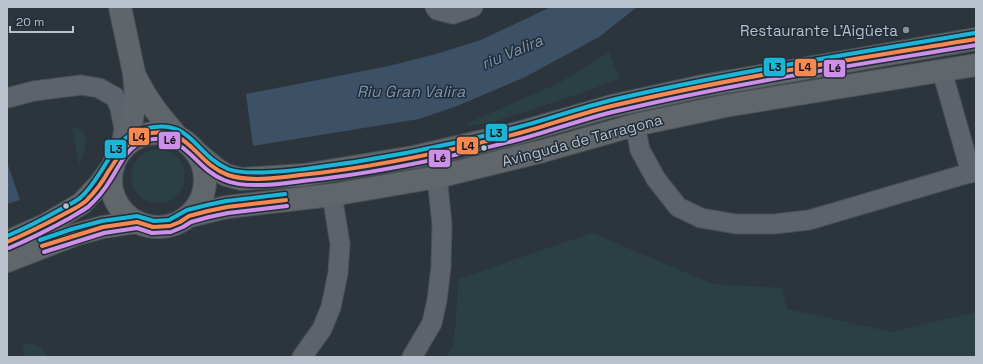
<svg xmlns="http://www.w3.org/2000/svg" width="983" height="364" font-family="'Space Grotesk',sans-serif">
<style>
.green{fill:#2a4042}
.water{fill:#3c5166}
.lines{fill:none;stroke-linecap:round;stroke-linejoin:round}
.minor-casing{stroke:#4b5156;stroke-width:21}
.primary-casing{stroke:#4b5159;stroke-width:24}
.trunk-casing{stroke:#4a5157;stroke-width:24}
.minor{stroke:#5d636a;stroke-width:19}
.primary{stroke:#5f656b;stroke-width:22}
.trunk{stroke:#60666a;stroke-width:22}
.bus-1-casing{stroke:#202c37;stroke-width:7}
.bus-2-casing{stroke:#202c37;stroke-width:7}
.bus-3-casing{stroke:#202c37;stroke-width:7}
.bus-1{stroke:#f88751;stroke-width:4}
.bus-2{stroke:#ce8fe9;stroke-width:4}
.bus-3{stroke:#1ab6d8;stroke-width:4}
.poi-dot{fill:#87909a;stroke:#202c37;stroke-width:1.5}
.bus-dot{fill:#b8c1cc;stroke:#202c37;stroke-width:1.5}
.labels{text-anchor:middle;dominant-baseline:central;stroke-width:3;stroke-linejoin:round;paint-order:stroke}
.poi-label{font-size:15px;fill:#b8c1cc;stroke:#202c37;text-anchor:end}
.street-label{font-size:15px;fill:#b8c1cc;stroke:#202c37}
.water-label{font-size:16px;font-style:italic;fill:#7995ae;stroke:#202c37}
.line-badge{stroke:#202c37;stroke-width:1.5}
.pale-badge-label{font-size:11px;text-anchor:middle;font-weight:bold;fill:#111}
</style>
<rect width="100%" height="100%" fill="#2d353c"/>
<g class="green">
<path d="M609,52L619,79L570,97L487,124L461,126L559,83Z"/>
<path d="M72,127C93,129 85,154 79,166Z"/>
<circle cx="158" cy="176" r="27"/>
<path d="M592,233L713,284L782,288L787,309L892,332L976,312V357H446L453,345L456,322L458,279Z"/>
<path d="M32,343L41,348L48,357H24L23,344Z"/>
</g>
<g class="water">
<path d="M551,7H637L599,37L525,77L457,106L419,119L253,146L246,94L389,66L436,54L481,40Z"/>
<path d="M7,162L20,200L7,204Z"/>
</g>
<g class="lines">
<defs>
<g id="minor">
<path d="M435,7L437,10L453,14L473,7"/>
<path d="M942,71L971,173"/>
<path d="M7,98L34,91L81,85L99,88L115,97L120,108L124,129L120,152"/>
<path d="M635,125L640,150L656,179L678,207L701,218L736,224H774L809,220L976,171"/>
<path d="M302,357L322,329L331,307L338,273L340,244L332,195"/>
<path d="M412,357L432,323L437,300L441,267L442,224L437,177"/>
</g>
<g id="primary">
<path d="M120,7L134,73L136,95L128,143"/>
<path d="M136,78C148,102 159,115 176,135"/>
</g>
<g id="trunk">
<circle cx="158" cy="180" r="47"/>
<path d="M197,153L215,168L226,175L241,179L304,175L414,157L518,133L612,106L703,86L976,39"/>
<path d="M189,216L227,207L332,195L437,177L543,151L635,125L725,106L976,65"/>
<path d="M7,242L45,225L81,204L100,184L113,166"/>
<path d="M7,261L74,235L103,227L137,222"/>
</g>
</defs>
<use href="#minor" class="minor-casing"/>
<use href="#primary" class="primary-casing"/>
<use href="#trunk" class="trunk-casing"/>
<use href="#minor" class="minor"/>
<use href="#primary" class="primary"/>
<use href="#trunk" class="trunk"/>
<defs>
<g id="bus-1">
<path d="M7,242C28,233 48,223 68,212C74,209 80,206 86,201C94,193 102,183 108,172C118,158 125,141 143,135C188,121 194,163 228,175C248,182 279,178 300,175C373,168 445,152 516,134C549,125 582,113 616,105C735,77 856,59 976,39"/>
<path d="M42,246L103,227L137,222L153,227L170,226L180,222L189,216L208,211L227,207L286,200"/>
</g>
<g id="bus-2">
<path d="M9,248C30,239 50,229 70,218C76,214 82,211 88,207C97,199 105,189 111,179C120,165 127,146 145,141C184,129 193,168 224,180C245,189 280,184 302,181C374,174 447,158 517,140C550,131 583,119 617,111C735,83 856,65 976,45"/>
<path d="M44,252L104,233L137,228L152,233L171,232L183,227L191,222L209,217L228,213L287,206"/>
</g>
<g id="bus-3">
<path d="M7,236C26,228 45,218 63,208C69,204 76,202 81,197C104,177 112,137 143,129C192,116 193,154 228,169C246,176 285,171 305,169C376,160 447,146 515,128C549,119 582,107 616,99C734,72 855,53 975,33"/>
<path d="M40,240L72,229L102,221L137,216L154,221L169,220L187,210L207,205L226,201L285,194"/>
</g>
</defs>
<use href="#bus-1" class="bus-1-casing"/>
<use href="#bus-2" class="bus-2-casing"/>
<use href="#bus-3" class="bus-3-casing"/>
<use href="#bus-1" class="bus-1"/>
<use href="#bus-2" class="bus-2"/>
<use href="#bus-3" class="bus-3"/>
</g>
<circle class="poi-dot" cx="906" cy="30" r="4"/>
<g class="bus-dot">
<circle cx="484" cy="148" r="3.5"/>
<circle cx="66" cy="206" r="3.5"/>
</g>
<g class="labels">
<g class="poi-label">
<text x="898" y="30">Restaurante L'Aigüeta</text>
</g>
<g class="street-label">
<text transform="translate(582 140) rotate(-15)">Avinguda de Tarragona</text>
</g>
<g class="water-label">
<text transform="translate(512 52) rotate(-23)">riu Valira</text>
<text x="411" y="91">Riu Gran Valira</text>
</g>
</g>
<g class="line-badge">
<rect x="763" y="57" width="23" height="20" rx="4" fill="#1ab6d8"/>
<rect x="794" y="58" width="23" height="19" rx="4" fill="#f88751"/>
<rect x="823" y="59" width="23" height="19" rx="4" fill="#ce8fe9"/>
<rect x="485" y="123" width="23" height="19" rx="4" fill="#1ab6d8"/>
<rect x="128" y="127" width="22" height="19" rx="4" fill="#f88751"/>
<rect x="158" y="131" width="23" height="19" rx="4" fill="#ce8fe9"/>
<rect x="456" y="136" width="23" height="19" rx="4" fill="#f88751"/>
<rect x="104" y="139" width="23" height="20" rx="4" fill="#1ab6d8"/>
<rect x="428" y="149" width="23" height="19" rx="4" fill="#ce8fe9"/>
</g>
<g class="pale-badge-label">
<text x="775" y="71">L3</text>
<text x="805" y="71">L4</text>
<text x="835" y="72">Lé</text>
<text x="496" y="137">L3</text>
<text x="139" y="141">L4</text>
<text x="170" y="144">Lé</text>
<text x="468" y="150">L4</text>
<text x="116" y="153">L3</text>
<text x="440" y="162">Lé</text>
</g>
<rect width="983" height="364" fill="none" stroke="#b8c1cc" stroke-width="16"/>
<path d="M10 26v6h63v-6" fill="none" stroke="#b8c1cc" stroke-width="2"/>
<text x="16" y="26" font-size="12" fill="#b8c1cc" stroke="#202c37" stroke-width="3" paint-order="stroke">20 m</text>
</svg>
